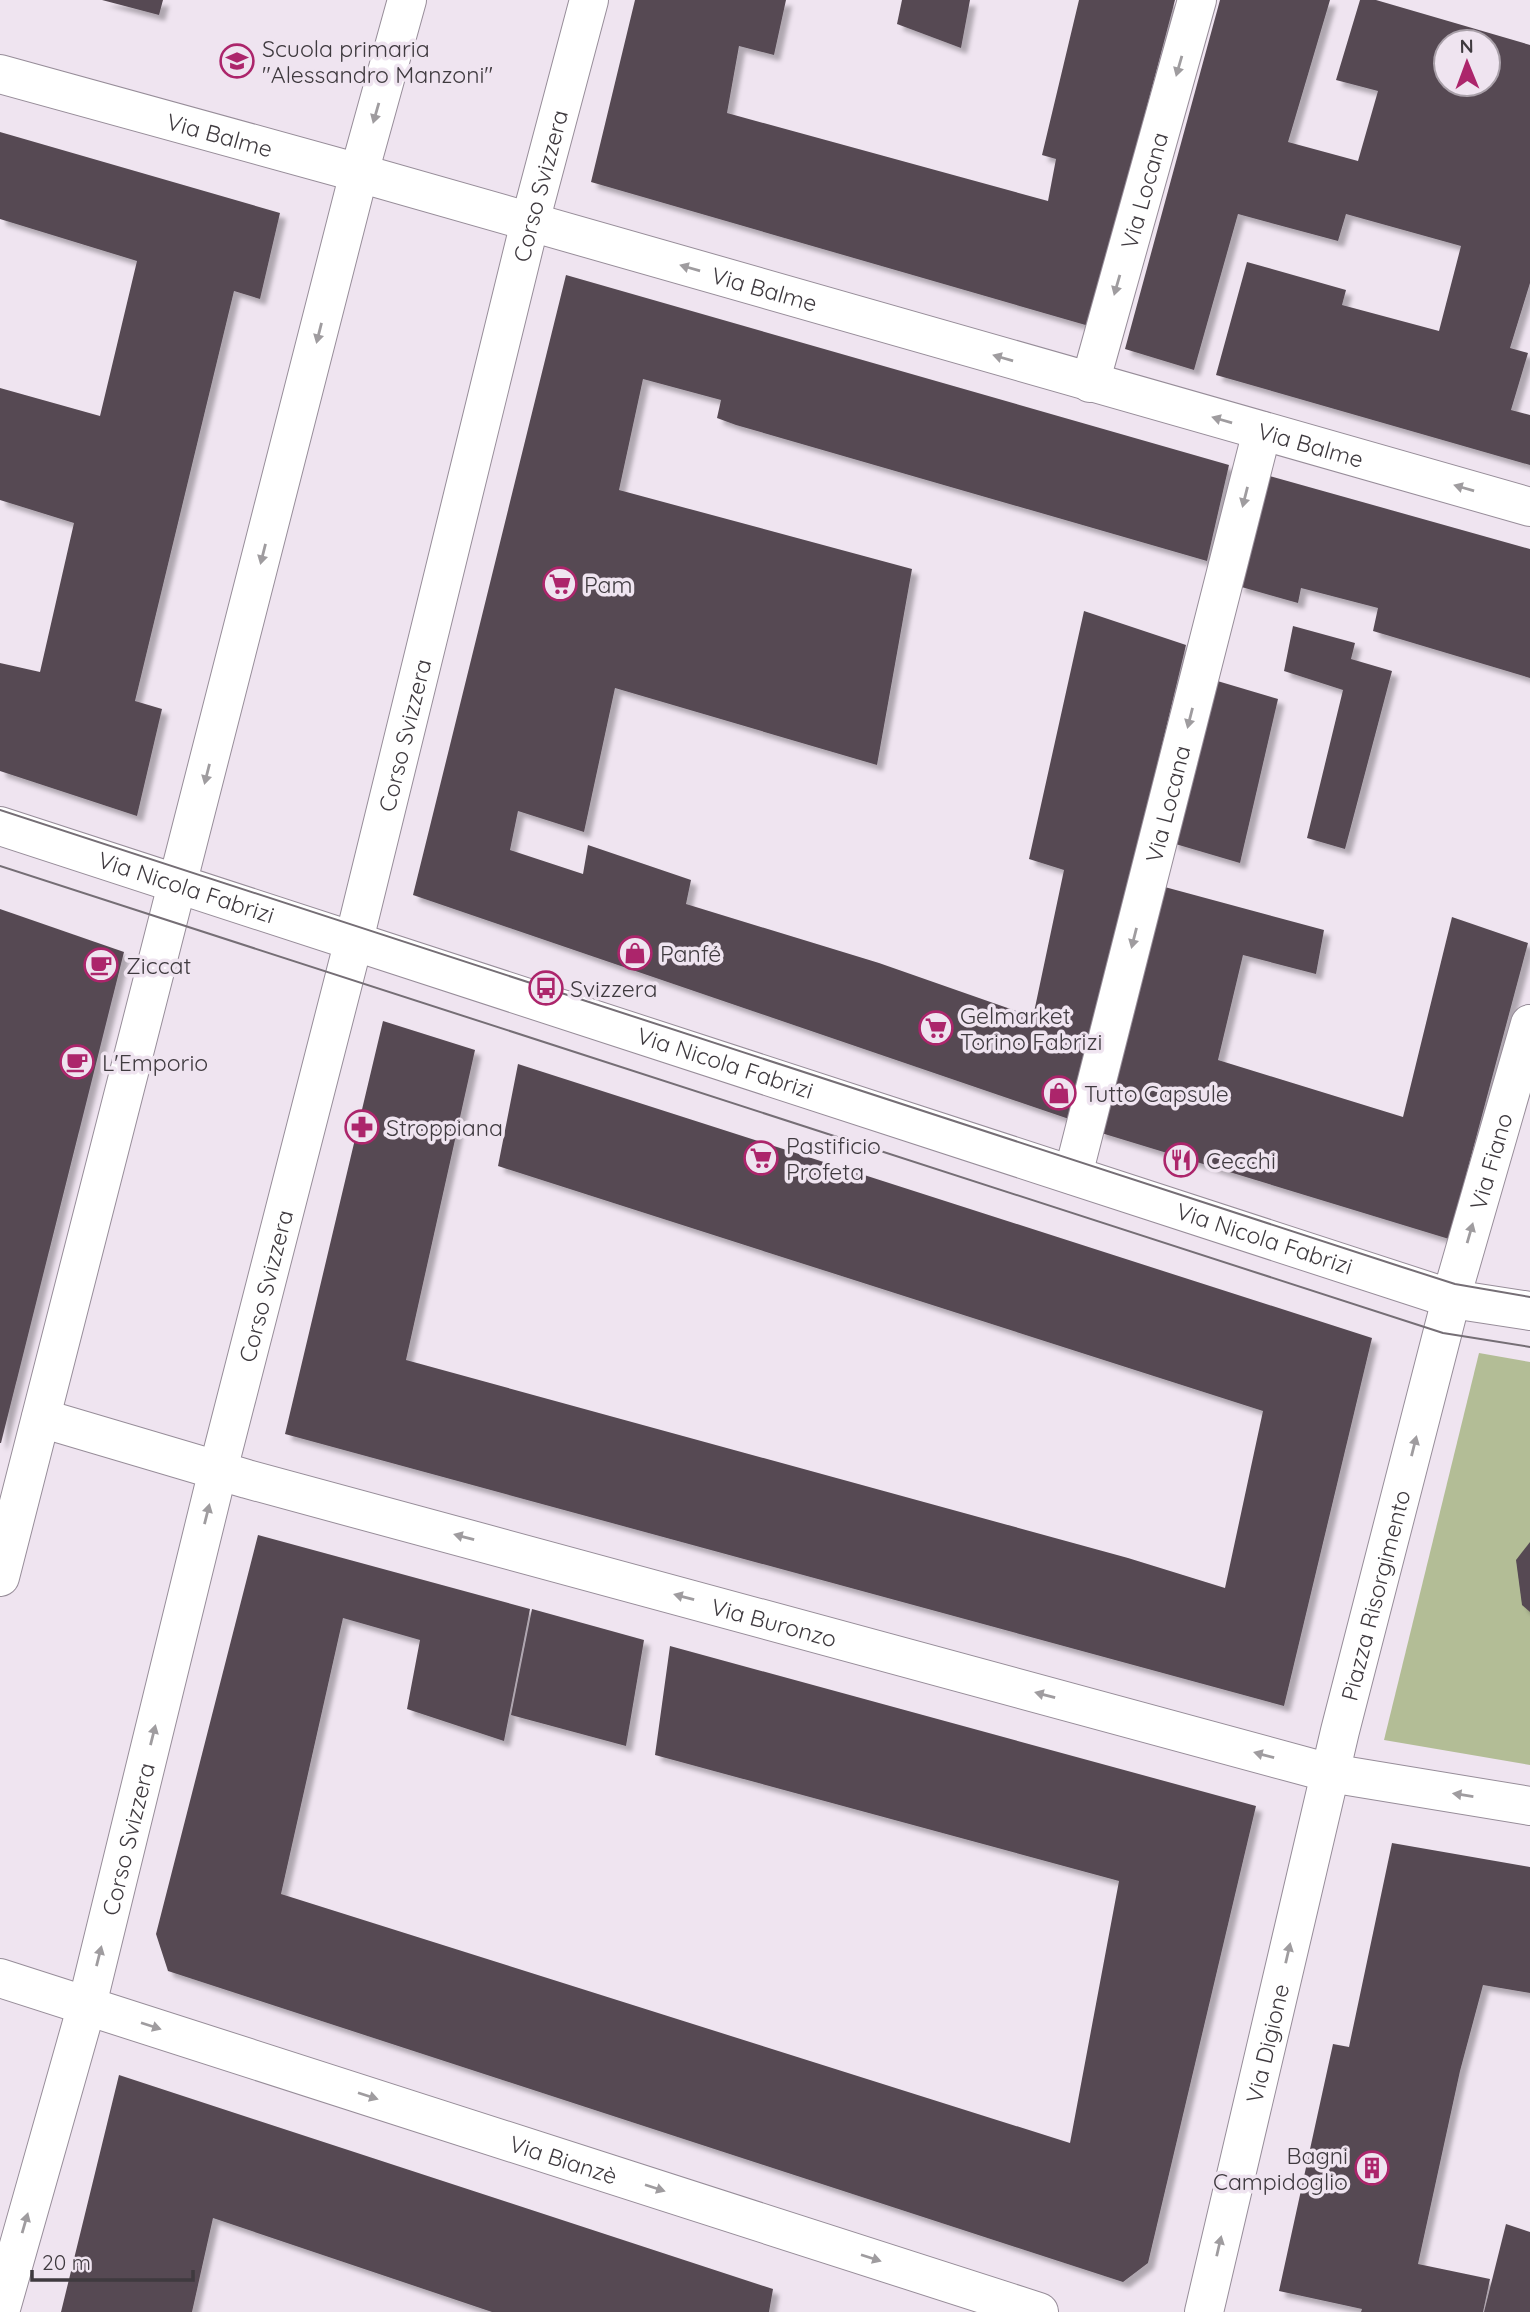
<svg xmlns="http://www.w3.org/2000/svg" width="1530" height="2312" font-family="Quicksand,sans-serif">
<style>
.green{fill:#b3bd96}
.building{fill:#564a53;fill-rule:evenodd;filter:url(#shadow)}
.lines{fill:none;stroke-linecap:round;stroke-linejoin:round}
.minor-casing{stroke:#978d99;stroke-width:40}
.minor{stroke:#fff;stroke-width:38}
.tram{stroke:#756e75;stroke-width:2}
.oneway{fill:#9f9c9f}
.labels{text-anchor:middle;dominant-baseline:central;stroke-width:7;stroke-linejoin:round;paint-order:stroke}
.poi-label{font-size:23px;fill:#3f3a3f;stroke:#efe4f0;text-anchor:start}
.street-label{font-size:23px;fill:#3f3a3f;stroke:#efe4f0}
</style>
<defs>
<filter id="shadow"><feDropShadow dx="6" dy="6" stdDeviation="2" flood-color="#0004"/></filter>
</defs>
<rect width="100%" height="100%" fill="#efe4f0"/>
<path class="green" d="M1479,1353L1530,1362V1765L1384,1740Z"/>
<g class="building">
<path d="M102,0H163L159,15Z"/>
<path d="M635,0H786L774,55L739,46L727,113L1048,201L1056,159L1042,155L1079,0H1175L1089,326L591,182Z"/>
<path d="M902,0H970L961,48L897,24Z"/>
<path d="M1220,0H1330L1288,142L1358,161L1378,91L1336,80L1360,0H1376L1530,45V283L1510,348L1528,353L1511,410L1530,415V465L1216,375L1247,262L1346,290L1342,305L1439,331L1461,246L1346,214L1338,241L1238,214L1194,370L1125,349ZM1446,42H1488V84H1446Z"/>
<path d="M0,132L280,213L260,299L234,291L135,701L162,709L137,816L0,771V663L40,672L74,523L0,500V388L100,416L137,261L0,219Z"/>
<path d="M566,275L1229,465L1207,561L736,425L717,418L721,400L643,379L619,490L912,569L877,765L615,688L584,832L518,811L510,850L583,874L588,845L691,880L686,904L879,963L1033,1017L1064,870L1029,859L1084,611L1186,645L1072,1120L413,895Z"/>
<path d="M1266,475L1530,549V678L1373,631L1378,608L1301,588L1298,603L1238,586Z"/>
<path d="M1293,626L1355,643L1351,659L1392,671L1345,849L1307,838L1343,690L1284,671Z"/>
<path d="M1214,680L1278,699L1240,863L1172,843Z"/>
<path d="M1161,886L1324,930L1316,974L1243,955L1218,1060L1403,1117L1452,917L1528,943L1449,1239L1098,1132Z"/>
<path d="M0,909L124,952L1,1443H0Z"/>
<path d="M383,1021L475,1050L406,1360L1128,1558L1225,1588L1263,1411L498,1166L518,1064L1372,1338L1284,1706L285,1434Z"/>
<path d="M258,1535L530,1609L504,1741L407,1709L420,1640L343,1618L281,1894L1070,2143L1119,1881L655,1755L670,1646L1256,1806L1148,2263L1123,2282L168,1971L156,1934Z"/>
<path d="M1530,1542V1612L1522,1605L1516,1560Z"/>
<path d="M532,1609L644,1640L626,1746L511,1715Z"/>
<path d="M1392,1843L1530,1867V1993L1483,1985L1460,2071L1418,2264L1490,2279L1483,2312H1361L1362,2309L1279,2291L1333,2044L1349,2047Z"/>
<path d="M119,2075L773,2289L769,2312H492L213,2218L192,2312H61Z"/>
<path d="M1506,2224L1530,2232V2312H1484Z"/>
</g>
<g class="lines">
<defs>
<g id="minor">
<path id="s1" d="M0,74L359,173L1530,507"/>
<path id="s2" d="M1090,383L1197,0"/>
<path id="s3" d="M0,826L1452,1299L1530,1311"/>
<path id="s4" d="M1073,1175L1262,431"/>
<path id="s5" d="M41,1418L247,1479L1330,1773L1530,1806"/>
<path d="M0,1577L359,173L407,0"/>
<path id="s6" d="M0,1978L1039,2312"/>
<path id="s7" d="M0,2312L87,2005L218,1470L354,940L530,222L589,0"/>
<path id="s8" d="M1204,2312L1340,1731L1455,1284L1530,1024"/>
</g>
</defs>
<use href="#minor" class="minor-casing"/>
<use href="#minor" class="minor"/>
<g class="tram">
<path d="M0,810L1402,1267L1455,1284L1530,1297"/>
<path d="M0,866L1443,1333L1530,1347"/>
</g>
</g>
<defs><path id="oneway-solid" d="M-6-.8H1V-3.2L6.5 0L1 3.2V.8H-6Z" transform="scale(1.75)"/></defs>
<g class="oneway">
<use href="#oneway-solid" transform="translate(1179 66) rotate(106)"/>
<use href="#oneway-solid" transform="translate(376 113) rotate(106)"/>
<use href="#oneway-solid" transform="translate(690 268) rotate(-164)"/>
<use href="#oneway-solid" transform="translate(1117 285) rotate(106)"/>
<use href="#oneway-solid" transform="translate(319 333) rotate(104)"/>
<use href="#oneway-solid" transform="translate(1003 358) rotate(-164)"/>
<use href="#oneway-solid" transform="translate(1222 420) rotate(-164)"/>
<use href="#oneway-solid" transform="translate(1464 488) rotate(-164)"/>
<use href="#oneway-solid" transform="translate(1245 497) rotate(104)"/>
<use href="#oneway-solid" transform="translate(263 554) rotate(104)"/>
<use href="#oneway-solid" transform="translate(1190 718) rotate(104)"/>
<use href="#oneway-solid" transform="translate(207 774) rotate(104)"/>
<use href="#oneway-solid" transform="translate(1134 938) rotate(104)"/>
<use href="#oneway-solid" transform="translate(1470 1233) rotate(-74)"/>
<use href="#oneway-solid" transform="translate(1414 1446) rotate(-76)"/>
<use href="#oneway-solid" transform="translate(207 1514) rotate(-76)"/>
<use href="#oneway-solid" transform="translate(464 1537) rotate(-165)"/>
<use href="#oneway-solid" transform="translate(684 1597) rotate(-165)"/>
<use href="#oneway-solid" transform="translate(1045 1695) rotate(-165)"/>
<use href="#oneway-solid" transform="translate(153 1735) rotate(-76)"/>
<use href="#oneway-solid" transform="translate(1264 1755) rotate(-165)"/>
<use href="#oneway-solid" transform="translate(1463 1795) rotate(-171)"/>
<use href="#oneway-solid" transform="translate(1288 1953) rotate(-77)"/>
<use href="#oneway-solid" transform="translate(99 1956) rotate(-76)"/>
<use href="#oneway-solid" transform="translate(151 2026) rotate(18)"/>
<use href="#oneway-solid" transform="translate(368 2096) rotate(18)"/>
<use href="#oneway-solid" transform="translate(655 2188) rotate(18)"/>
<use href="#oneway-solid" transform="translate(25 2223) rotate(-74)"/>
<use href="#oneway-solid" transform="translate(1219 2246) rotate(-77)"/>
<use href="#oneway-solid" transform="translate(871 2258) rotate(18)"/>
</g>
<defs>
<symbol id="school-ring" viewBox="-11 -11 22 22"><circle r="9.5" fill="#efe4f0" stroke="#ac256b" stroke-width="1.5"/><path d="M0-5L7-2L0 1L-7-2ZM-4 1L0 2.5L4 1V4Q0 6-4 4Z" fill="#ac256b"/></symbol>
<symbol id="supermarket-ring" viewBox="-11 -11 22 22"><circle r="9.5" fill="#efe4f0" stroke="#ac256b" stroke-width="1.5"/><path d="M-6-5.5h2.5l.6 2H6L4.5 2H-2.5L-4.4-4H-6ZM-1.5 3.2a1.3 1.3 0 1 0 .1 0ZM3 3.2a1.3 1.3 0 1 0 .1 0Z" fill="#ac256b"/></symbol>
<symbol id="shop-ring" viewBox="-11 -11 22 22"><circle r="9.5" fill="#efe4f0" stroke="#ac256b" stroke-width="1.5"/><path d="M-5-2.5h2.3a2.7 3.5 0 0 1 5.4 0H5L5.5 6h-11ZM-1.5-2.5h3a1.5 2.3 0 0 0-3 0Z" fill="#ac256b"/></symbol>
<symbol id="cafe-ring" viewBox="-11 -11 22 22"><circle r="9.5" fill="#efe4f0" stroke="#ac256b" stroke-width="1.5"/><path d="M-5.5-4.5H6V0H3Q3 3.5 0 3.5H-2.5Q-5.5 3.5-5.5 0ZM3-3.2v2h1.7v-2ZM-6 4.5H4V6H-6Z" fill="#ac256b"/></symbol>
<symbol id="bus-ring" viewBox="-11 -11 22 22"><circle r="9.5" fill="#efe4f0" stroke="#ac256b" stroke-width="1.5"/><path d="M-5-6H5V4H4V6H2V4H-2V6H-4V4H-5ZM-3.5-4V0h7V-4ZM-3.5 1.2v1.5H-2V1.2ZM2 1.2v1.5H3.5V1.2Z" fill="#ac256b"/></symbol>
<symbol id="pharmacy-ring" viewBox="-11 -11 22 22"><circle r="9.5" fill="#efe4f0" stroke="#ac256b" stroke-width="1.5"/><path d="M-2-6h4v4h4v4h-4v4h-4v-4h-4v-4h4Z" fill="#ac256b"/></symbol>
<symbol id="restaurant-ring" viewBox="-11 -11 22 22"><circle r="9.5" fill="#efe4f0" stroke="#ac256b" stroke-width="1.5"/><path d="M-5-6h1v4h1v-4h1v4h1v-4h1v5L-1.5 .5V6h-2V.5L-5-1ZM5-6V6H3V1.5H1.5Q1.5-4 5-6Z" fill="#ac256b"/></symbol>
<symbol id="building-ring" viewBox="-11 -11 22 22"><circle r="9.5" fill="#efe4f0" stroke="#ac256b" stroke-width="1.5"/><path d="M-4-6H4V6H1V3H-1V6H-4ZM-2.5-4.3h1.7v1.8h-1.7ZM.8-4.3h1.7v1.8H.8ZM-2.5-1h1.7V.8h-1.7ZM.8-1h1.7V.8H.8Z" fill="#ac256b"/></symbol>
</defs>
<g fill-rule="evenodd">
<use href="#school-ring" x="218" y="42" width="38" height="38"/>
<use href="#supermarket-ring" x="541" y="565" width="38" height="38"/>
<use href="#shop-ring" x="616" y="934" width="38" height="38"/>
<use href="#cafe-ring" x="82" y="946" width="38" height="38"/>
<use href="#bus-ring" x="527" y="969" width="38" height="38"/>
<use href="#supermarket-ring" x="917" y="1009" width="38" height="38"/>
<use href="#cafe-ring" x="58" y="1043" width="38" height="38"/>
<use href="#shop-ring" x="1040" y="1074" width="38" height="38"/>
<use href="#pharmacy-ring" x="343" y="1108" width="38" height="38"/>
<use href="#supermarket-ring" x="742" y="1139" width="38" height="38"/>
<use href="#restaurant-ring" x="1162" y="1141" width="38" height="38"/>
<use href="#building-ring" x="1353" y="2149" width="38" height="38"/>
</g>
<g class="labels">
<g class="poi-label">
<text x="262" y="48">Scuola primaria<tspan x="262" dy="26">"Alessandro Manzoni"</tspan></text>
<text x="584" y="584">Pam</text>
<text x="660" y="953">Panfé</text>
<text x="126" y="965">Ziccat</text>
<text x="570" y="988">Svizzera</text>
<text x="960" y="1015">Gelmarket<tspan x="960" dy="26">Torino Fabrizi</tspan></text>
<text x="102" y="1062">L'Emporio</text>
<text x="1084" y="1093">Tutto Capsule</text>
<text x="386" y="1127">Stroppiana</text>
<text x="786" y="1145">Pastificio<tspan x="786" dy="26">Profeta</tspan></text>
<text x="1206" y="1160">Cecchi</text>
<text x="1348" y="2155" text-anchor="end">Bagni<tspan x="1348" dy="26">Campidoglio</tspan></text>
</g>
<g class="street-label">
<text stroke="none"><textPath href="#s1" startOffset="228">Via Balme</textPath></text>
<text stroke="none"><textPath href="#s7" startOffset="2194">Corso Svizzera</textPath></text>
<text stroke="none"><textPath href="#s2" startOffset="200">Via Locana</textPath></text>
<text stroke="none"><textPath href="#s1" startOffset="794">Via Balme</textPath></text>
<text stroke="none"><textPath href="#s1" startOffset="1362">Via Balme</textPath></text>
<text stroke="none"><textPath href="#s7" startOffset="1628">Corso Svizzera</textPath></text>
<text stroke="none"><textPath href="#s4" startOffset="383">Via Locana</textPath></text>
<text stroke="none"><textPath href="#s3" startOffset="196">Via Nicola Fabrizi</textPath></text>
<text stroke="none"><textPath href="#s3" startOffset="763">Via Nicola Fabrizi</textPath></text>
<text stroke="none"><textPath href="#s8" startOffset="1186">Via Fiano</textPath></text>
<text stroke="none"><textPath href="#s3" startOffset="1330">Via Nicola Fabrizi</textPath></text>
<text stroke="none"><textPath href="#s7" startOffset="1060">Corso Svizzera</textPath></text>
<text stroke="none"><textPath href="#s8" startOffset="737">Piazza Risorgimento</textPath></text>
<text stroke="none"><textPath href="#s5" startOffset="761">Via Buronzo</textPath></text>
<text stroke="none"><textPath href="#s7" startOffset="490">Corso Svizzera</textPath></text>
<text stroke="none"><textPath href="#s8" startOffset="276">Via Digione</textPath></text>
<text stroke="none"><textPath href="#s6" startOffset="592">Via Bianzè</textPath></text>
</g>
</g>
<g transform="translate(1467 63) rotate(359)"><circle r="33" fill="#efe4f0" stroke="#a9a0a9" stroke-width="2"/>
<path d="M0-5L12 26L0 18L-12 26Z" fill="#ac256b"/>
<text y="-10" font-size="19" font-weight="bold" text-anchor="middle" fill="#3f3a3f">N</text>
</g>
<path d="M32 2270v10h161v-10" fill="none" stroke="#3f3a3f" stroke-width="3.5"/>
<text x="42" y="2270" font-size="21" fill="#3f3a3f" stroke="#efe4f0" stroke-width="5" paint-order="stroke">20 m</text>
</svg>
